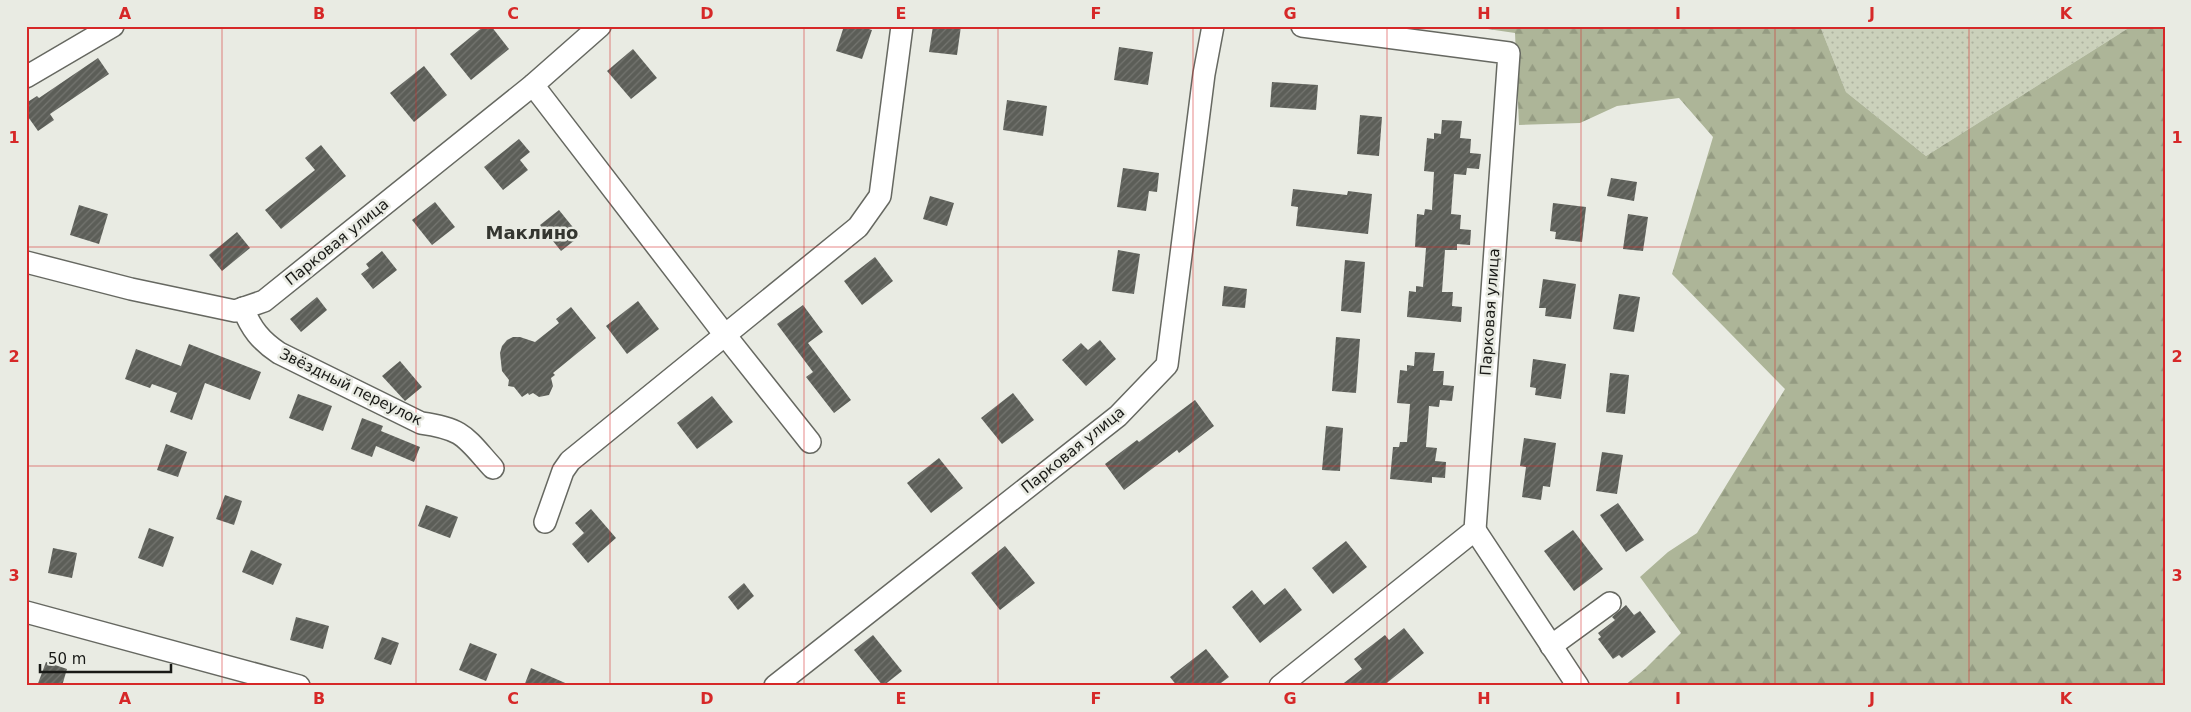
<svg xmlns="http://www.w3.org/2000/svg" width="2191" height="712" font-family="'DejaVu Sans',sans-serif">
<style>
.grass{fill:url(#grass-dots)}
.forest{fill:url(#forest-firs)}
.building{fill:url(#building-hatch)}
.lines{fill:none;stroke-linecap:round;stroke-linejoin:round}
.minor-casing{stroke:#666861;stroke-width:24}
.minor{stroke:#fff;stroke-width:21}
.grid{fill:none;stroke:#d62828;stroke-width:1;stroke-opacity:0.55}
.labels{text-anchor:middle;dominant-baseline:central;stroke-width:5;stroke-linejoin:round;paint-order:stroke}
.street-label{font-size:15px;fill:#181916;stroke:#e9ebe3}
.quarter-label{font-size:18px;font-weight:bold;fill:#343630;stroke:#e9ebe3}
.neatline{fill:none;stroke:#d62828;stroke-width:2}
.grid-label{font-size:16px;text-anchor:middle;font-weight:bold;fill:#d62828}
</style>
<defs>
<pattern id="grass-dots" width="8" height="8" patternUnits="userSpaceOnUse" patternTransform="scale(1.25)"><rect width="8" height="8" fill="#cbd1bb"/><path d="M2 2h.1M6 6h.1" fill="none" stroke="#aeb3a0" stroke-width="1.8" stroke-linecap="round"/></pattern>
<pattern id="forest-firs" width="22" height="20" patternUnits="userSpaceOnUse" patternTransform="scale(1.25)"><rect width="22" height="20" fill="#adb598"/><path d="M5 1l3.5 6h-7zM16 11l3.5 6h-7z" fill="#949b82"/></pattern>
<pattern id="building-hatch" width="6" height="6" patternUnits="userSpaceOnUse" patternTransform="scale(1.25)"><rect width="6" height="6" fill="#5c5e58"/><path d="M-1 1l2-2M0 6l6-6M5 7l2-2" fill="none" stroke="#747570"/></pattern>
</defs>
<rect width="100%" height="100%" fill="#e9ebe3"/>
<path class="grass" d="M1820,26H2126L2127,29L1926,156L1846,92Z"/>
<path class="forest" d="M1467,26H1820L1846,92L1926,156L2127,29L2126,26H2165V686H1624L1645,669L1681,633L1640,577L1668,552L1697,533L1785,389L1672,274L1713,137L1679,98L1617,106L1580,123L1519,125L1515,33Z"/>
<g class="building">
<path d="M484,26H491L509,49L471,80L450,54Z"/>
<path d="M844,26H860L872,30L862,59L836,51Z"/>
<path d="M933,26H961L957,55L929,52Z"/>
<path d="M1119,47L1153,52L1148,85L1114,80Z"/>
<path d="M633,49L657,78L631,99L607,71Z"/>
<path d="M98,58L109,74L50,114L54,120L38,131L26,114V103L37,96L39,98Z"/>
<path d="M424,66L447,95L414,122L390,93Z"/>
<path d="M1272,82L1318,85L1316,110L1270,107Z"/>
<path d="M1007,100L1047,106L1043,136L1003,130Z"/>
<path d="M1360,115L1382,117L1379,156L1357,154Z"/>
<path d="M1442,120L1462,121L1460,138L1471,139L1470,153L1481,154L1479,169L1467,168L1466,175L1454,174L1451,214L1461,215L1460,229L1471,230L1470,245L1457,244V250H1445L1442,292H1453L1452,306L1462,307L1461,322L1407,317L1409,291L1416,292V286L1423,287L1426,248L1415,247L1417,214L1424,215L1425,209L1432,210L1434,172L1424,171L1427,138L1434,139V133L1441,134Z"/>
<path d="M519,139L530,152L520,160L528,170L503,190L484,167Z"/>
<path d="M321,145L346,176L281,229L265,210L315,170L305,158Z"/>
<path d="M1123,168L1159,173L1157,192L1149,191L1146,211L1117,207Z"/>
<path d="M1611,178L1637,182L1634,201L1607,196Z"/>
<path d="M1293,189L1347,195L1348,191L1372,194L1368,234L1296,226L1298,207L1291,206Z"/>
<path d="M930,196L954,203L947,226L923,219Z"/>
<path d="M435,202L455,227L432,245L412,220Z"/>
<path d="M1553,203L1586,207L1582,242L1555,239L1556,232L1550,231Z"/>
<path d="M79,205L108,214L99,244L70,235Z"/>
<path d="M559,210L580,236L561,251L540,225Z"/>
<path d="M1628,214L1648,217L1643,251L1623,249Z"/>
<path d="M237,232L250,248L222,271L209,255Z"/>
<path d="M1118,250L1140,254L1134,294L1112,291Z"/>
<path d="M382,251L397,270L373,289L361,274L369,268L366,264Z"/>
<path d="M875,257L893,281L862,305L844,281Z"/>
<path d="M1345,260L1365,262L1361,313L1341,311Z"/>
<path d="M1543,279L1576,284L1571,319L1545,316L1546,308H1539Z"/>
<path d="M1224,286L1247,289L1245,308L1222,306Z"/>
<path d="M1619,294L1640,297L1634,332L1613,329Z"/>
<path d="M317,297L327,310L301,332L290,319Z"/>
<path d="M638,301L659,329L627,354L606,326Z"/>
<path d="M803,305L823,332L808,343L851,400L834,413L806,377L813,372L777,324Z"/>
<path d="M571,307L596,338L553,373L555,375L551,378L553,386L549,395L539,397L533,393L529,395L528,393L522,397L514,387L508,386L509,380L502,371L500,353L502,346L507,340L513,337H520L535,342L559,323L556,319Z"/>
<path d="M1336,337L1360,339L1356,393L1332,391Z"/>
<path d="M1100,340L1116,359L1086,386L1062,360L1081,343L1088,350Z"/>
<path d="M189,344L261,372L250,400L205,383L192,420L170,412L177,393L152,384L150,388L125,379L136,349L181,366Z"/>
<path d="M1415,352L1435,353L1433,371H1444L1443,385L1454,386L1452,401L1440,400L1439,407L1429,406L1426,447L1437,448L1435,461L1446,462L1445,478L1432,477V483L1390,479L1393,447H1399L1400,442H1407L1410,404L1397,403L1400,370L1407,371V365L1414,366Z"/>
<path d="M1533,359L1566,364L1561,399L1535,395L1536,388L1530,387Z"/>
<path d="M400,361L422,387L405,401L382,376Z"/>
<path d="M1610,373L1629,375L1625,414L1606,412Z"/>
<path d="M1013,393L1034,420L1002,444L981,418Z"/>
<path d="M298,394L332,406L323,431L289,418Z"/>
<path d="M712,396L733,422L697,449L677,423Z"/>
<path d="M1195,400L1214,426L1179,453L1177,450L1124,490L1105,464L1137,440L1139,442Z"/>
<path d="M362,418L383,426L381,431L420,447L414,462L376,446L372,457L351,449Z"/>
<path d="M1326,426L1343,428L1340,471L1322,470Z"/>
<path d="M1524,438L1556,443L1550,487L1543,486L1541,500L1522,497L1526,467L1520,466Z"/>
<path d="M166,444L187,452L178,477L157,470Z"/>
<path d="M1602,452L1623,455L1617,494L1596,491Z"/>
<path d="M939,458L963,488L931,513L907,483Z"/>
<path d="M225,495L242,501L234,525L216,519Z"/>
<path d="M1618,503L1644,540L1626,552L1600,515Z"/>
<path d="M426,505L458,517L450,538L418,526Z"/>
<path d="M591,509L616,538L588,563L572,544L584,533L575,523Z"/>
<path d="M149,528L174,537L163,567L138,558Z"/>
<path d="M1573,530L1603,569L1574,591L1544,551Z"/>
<path d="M1346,541L1367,567L1333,594L1312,568Z"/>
<path d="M1005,546L1035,583L1000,610L971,573Z"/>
<path d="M53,548L77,553L72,578L48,573Z"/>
<path d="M251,550L282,564L273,585L242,572Z"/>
<path d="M744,583L754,596L738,610L728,597Z"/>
<path d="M1285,588L1302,610L1260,643L1232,607L1252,590L1264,605Z"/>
<path d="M1626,605L1634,615L1640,611L1656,632L1622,658L1619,655L1613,659L1598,639L1601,637L1598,633L1615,620L1612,617Z"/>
<path d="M296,617L329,626L323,649L290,640Z"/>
<path d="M1404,628L1424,653L1383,686H1340L1362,669L1354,659L1385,635L1389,640Z"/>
<path d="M873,635L902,671L883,686L854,650Z"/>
<path d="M382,637L399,643L391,665L374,659Z"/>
<path d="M470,643L497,654L486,681L459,670Z"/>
<path d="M1206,649L1229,677L1217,686H1177L1170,677Z"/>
<path d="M46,662L67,669L62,686H37Z"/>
<path d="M531,668L572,686H524Z"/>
</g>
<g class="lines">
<defs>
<g id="minor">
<path d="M26,77L113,26"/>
<path d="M533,85L725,335L810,442"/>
<path d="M26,262L131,289L235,311L264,301L533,85L600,26"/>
<path d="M243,308C251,329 261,341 279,353L421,423C464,429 465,437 493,468"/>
<path d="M545,522L563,471L570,461L858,227L880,196L902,26"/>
<path d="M1475,530L1578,686"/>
<path d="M26,612L299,686"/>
<path d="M1551,646L1610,603"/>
<path d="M775,686L1118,416L1167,365L1204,74L1213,26"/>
<path d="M1280,686L1475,530L1509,53L1302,26"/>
</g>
</defs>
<use href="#minor" class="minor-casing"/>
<use href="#minor" class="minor"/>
</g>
<path class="grid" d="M222,26V686M416,26V686M610,26V686M804,26V686M998,26V686M1193,26V686M1387,26V686M1581,26V686M1775,26V686M1969,26V686M26,247H2165M26,466H2165"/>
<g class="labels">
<g class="street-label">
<text transform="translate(337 242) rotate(-39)">Парковая улица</text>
<text transform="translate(1490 312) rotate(-86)">Парковая улица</text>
<text transform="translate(351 387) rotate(26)">Звёздный переулок</text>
<text transform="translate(1073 450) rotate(-39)">Парковая улица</text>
</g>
<g class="quarter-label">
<text x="532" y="232">Маклино</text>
</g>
</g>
<rect width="2191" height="712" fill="none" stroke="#e9ebe3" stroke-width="55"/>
<path d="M40 664v8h131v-8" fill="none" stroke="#181916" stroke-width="2.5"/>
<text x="48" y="664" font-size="15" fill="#181916" stroke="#e9ebe3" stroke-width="4" paint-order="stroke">50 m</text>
<rect x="28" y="28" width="2136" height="656" class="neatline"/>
<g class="grid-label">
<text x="125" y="19">A</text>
<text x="319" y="19">B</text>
<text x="513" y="19">C</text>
<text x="707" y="19">D</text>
<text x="901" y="19">E</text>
<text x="1096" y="19">F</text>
<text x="1290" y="19">G</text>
<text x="1484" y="19">H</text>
<text x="1678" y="19">I</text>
<text x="1872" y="19">J</text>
<text x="2066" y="19">K</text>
<text x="14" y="143">1</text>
<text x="2177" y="143">1</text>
<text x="14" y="362">2</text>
<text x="2177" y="362">2</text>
<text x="14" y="581">3</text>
<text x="2177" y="581">3</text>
<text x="125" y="704">A</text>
<text x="319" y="704">B</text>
<text x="513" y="704">C</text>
<text x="707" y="704">D</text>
<text x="901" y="704">E</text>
<text x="1096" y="704">F</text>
<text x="1290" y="704">G</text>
<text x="1484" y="704">H</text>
<text x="1678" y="704">I</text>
<text x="1872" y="704">J</text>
<text x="2066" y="704">K</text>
</g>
</svg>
